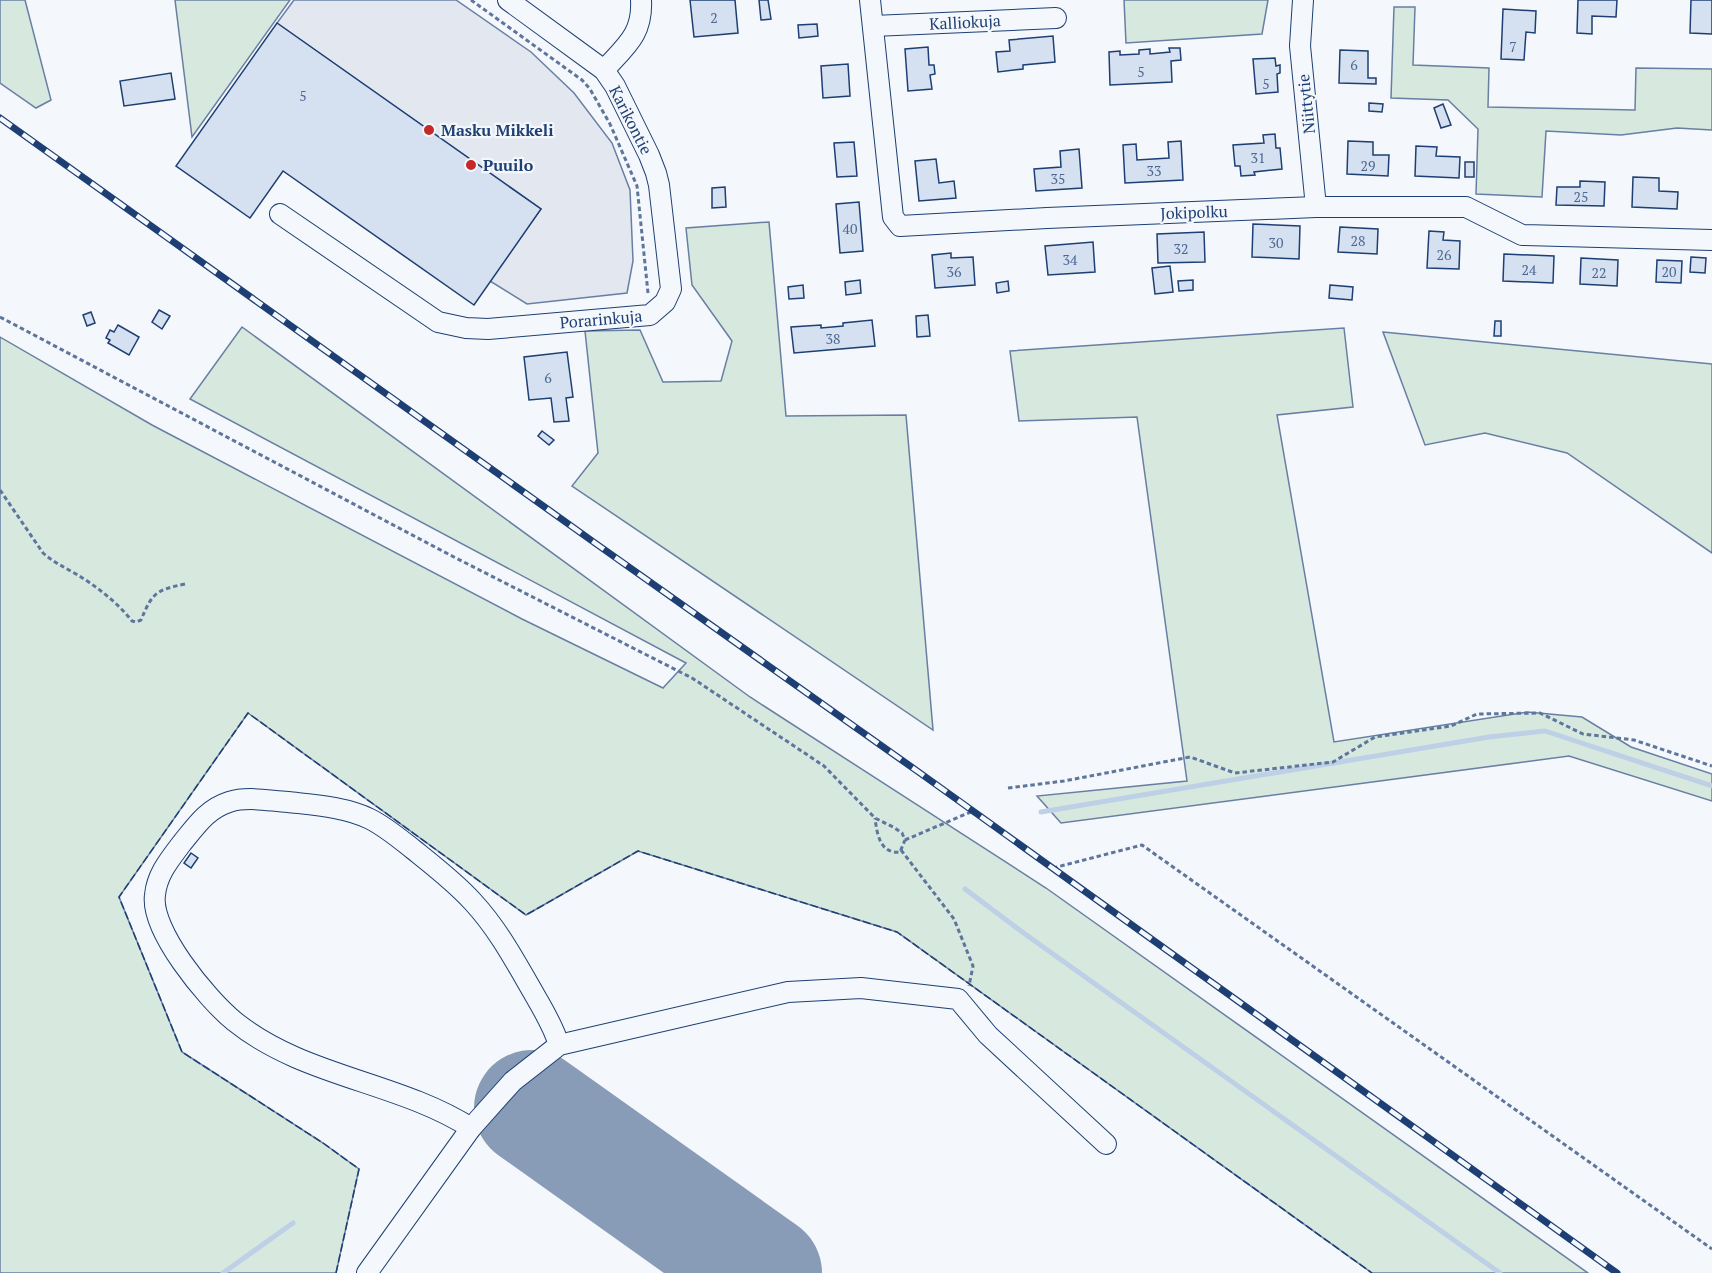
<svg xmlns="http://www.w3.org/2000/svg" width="1712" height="1273" font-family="'PT Serif',serif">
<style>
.green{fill:#d7e8df;stroke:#687fa3;stroke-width:1.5}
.parking{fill:#e3e8f0;stroke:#687fa3;stroke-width:1.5}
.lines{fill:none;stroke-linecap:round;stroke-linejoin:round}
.stream{stroke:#bed0e5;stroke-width:5}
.runway{stroke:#889bb7;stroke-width:116}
.building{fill:#d5e0f0;stroke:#1d3f73;stroke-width:1.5}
.minor-casing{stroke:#1d3f73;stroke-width:22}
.path{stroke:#5e769c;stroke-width:3;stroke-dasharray:4.5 3;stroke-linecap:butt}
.minor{stroke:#f4f7fb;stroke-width:20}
.rail-casing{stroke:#1d3f73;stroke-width:7}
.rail{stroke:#f4f7fb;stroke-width:4.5;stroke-dasharray:14;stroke-linecap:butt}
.fence{stroke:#1d3f73;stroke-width:1.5;stroke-dasharray:8 3;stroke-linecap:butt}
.poi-dot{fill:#c62828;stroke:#f4f7fb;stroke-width:2}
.labels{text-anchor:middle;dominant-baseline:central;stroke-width:4.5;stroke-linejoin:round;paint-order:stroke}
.number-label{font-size:14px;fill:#4b6792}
.street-label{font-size:16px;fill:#1d3f73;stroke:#f4f7fb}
.poi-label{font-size:16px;font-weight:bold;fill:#1d3f73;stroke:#f4f7fb;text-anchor:start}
</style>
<rect width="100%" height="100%" fill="#f4f7fb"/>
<g class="green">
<path d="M0,0H25L51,100L36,108L0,83Z"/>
<path d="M175,0H290L192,137Z"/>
<path d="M1124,0H1268L1262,34L1126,43Z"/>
<path d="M1394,7H1415L1413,65L1489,68L1488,107L1635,110L1636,68L1712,69V130L1677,128L1621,135L1546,131L1542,197L1476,194L1478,129L1448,100L1391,98Z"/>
<path d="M769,222L786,416L906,415L933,730L572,486L598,453L585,331L640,330L663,382L721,381L732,341L692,285L686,228Z"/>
<path d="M242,327L750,697L1046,888L1588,1273H1372L897,932L638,851L526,915L248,713L119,897L182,1052L323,1143L359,1169L336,1273H0V337L152,425L522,619L663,688L686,663L190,399Z"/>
<path d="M1344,328L1353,407L1277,415L1334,742L1527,712L1582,717L1631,747L1712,774V801L1569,756L1061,823L1037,796L1187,781L1137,417L1019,421L1010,351Z"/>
<path d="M1383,332L1712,364V553L1567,453L1485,433L1425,445Z"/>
</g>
<path class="parking" d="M294,0H456L531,52L574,93L612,143L630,190L633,261L627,293L527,304L490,281L541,209L277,23Z"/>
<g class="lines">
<g class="stream">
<path d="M1041,812L1489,737L1545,731L1712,786"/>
<path d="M965,889L1025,934L1500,1273"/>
<path d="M223,1273L293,1223"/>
</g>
<path class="runway" d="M532,1108L764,1273"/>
</g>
<g class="building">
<path d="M690,0H735L738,33L694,37Z"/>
<path d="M759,0H768L771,19L761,20Z"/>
<path d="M1578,0H1617L1616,17L1592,16V34L1577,33Z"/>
<path d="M1691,0H1712V34L1690,33Z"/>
<path d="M1503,9L1536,11L1535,33L1526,32L1524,60L1501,59Z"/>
<path d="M277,23L541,209L474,305L283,171L250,218L176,166Z"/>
<path d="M817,24L818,36L799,38L798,25Z"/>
<path d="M1053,36L1055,62L1023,65V69L998,72L996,52L1010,51L1009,40Z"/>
<path d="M928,47L929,65H934L935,74L930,75L932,89L908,91L905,49Z"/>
<path d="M1169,48H1180L1181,60L1171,61L1172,82L1110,85L1109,52L1120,51V55L1139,54V50L1150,49V54L1170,52Z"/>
<path d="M1340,50L1368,51V78H1376V84L1339,83Z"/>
<path d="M1275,58L1276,66L1280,65V73L1277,74L1278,92L1256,94L1253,59Z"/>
<path d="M848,64L850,96L823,98L821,66Z"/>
<path d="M171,73L175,99L124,106L120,81Z"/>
<path d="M1369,103L1383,104L1382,112L1369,111Z"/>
<path d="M1443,104L1451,125L1441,128L1434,108Z"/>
<path d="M1275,134L1276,148H1280L1282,169L1254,172L1255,175L1241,176L1240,166H1235L1233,145L1264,143L1263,135Z"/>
<path d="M1181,141L1183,180L1125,183L1123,145L1136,144L1137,160L1169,158L1168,142Z"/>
<path d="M1348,141L1373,142V155H1389L1388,176L1347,174Z"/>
<path d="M854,142L857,176L837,177L834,143Z"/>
<path d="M1416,146L1437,147L1436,156L1460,157L1459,178L1415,176Z"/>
<path d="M1079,149L1082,188L1036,191L1034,169L1061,167L1060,151Z"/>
<path d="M936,159L939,183L954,181L956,198L919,201L915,161Z"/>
<rect x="1465" y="162" width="9" height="15"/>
<path d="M1633,177L1659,178V191L1678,192L1677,209L1632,207Z"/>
<path d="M1580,181L1605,182L1604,206L1556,205L1557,187H1580Z"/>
<path d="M725,187L726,207L712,208V188Z"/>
<path d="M859,202L863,251L840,253L836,204Z"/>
<path d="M1253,224L1300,226L1299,259L1252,257Z"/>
<path d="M1340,227L1378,229L1377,254L1338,252Z"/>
<path d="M1429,231L1444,232L1443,240L1460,241L1459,269L1427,268Z"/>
<path d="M1204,232L1205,262L1158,263L1157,234Z"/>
<path d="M1093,242L1095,272L1048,275L1045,246Z"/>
<path d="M951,253V258L973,257L975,285L935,288L932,255Z"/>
<path d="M1504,254L1554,256L1553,283L1503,281Z"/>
<path d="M1691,257L1706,258L1705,273L1690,272Z"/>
<path d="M1581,258L1618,260L1617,286L1580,284Z"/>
<path d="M1657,260L1682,261L1681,283L1656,282Z"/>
<path d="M1170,266L1173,292L1155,294L1152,268Z"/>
<path d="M860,280L861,293L846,295L845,282Z"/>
<path d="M1193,280V290L1179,291L1178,281Z"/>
<path d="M1008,281L1009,291L997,293L996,283Z"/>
<path d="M803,285L804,298L789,299L788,287Z"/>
<path d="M1330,285L1353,287L1352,300L1329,298Z"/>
<path d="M159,310L170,316L162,329L152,322Z"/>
<path d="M91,312L95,323L87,326L83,315Z"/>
<path d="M928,315L930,336L917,337L916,316Z"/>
<path d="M872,320L875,346L794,353L791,327L821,325V328L843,326V323Z"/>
<path d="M1495,321H1501V336H1494Z"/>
<path d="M118,325L139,337L129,355L108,343L110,340L106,338L110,330L114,332Z"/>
<path d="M567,352L573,397L566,398L569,421L554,422L551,398L529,400L524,357Z"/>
<path d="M542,431L554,440L549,445L538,436Z"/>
<path d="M191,853L198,858L191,868L184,863Z"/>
</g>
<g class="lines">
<defs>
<g id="minor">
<path d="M870,0L893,217L900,226L1047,218L1316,207H1466L1522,235L1712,240"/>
<path d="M1303,0L1300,46L1316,207"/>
<path d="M873,26L1056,18"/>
<path d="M604,70C626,46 643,34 641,0"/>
<path d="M280,214L438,322L466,328L488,329L650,315L665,302L671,289L659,185L656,173L649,155L615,86L604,70L508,0"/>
<path d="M471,1128C397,1081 303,1077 234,1021C207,999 150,930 155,895C157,874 170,859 182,843C196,826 207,809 229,802C248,796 269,801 288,802C314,805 346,807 370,819C386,827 400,839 414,850C434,866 456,883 473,902C498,929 515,961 533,992C543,1010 553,1025 559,1045"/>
<path d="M367,1273L471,1128L513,1081L559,1045L788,992L861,988L958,999L988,1035L1106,1144"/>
</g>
</defs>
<use href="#minor" class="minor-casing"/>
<g class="path">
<path d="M471,0L582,80L590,89L610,124L637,186L648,293"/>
<path d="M0,317L450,555L692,678L824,766L875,818L893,827L902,833L905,840L900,852C880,854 877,834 875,818"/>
<path d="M0,490L43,553C53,562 64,567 76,574C96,586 117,602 132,621L136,622L141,620C152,593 156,590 185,584"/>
<path d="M1008,788L1064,781L1190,757L1235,773L1333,762L1375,737L1451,726L1477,714L1540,713L1583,734L1634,740L1712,766"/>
<path d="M905,840L973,811"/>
<path d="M901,850L954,919L973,966L969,986"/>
<path d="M1053,868L1142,845L1712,1249"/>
</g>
<use href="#minor" class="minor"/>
<defs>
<path id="rail" d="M0,118L595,543L920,773L1617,1273"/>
</defs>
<use href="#rail" class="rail-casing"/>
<use href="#rail" class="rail"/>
<path class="fence" d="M336,1273L359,1169L323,1143L182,1052L119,897L248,713L526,915L638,851L897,932L1372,1273"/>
</g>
<g class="poi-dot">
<circle cx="429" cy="130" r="6"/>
<circle cx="471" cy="165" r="6"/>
</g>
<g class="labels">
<g class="number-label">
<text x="714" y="17">2</text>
<text x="1513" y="46">7</text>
<text x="1354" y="64">6</text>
<text x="1141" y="71">5</text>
<text x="1266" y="83">5</text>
<text x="303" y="95">5</text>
<text x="1258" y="157">31</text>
<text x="1368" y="165">29</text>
<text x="1154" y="170">33</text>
<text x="1058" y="178">35</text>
<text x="1581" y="196">25</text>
<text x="850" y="228">40</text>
<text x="1358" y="240">28</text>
<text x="1276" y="242">30</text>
<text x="1181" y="248">32</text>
<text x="1444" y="254">26</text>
<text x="1070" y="259">34</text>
<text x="1529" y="269">24</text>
<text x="954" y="271">36</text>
<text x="1669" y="271">20</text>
<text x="1599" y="272">22</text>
<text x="833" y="338">38</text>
<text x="548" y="377">6</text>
</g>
<g class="street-label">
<text transform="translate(965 22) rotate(-3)">Kalliokuja</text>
<text transform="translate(1306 104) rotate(-96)">Niittytie</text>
<text transform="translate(631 120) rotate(63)">Karikontie</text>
<text transform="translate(1194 212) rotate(-2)">Jokipolku</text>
<text transform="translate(601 319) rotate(-5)">Porarinkuja</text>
</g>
<g class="poi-label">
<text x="441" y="130">Masku Mikkeli</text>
<text x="483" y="165">Puuilo</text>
</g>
</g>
</svg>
